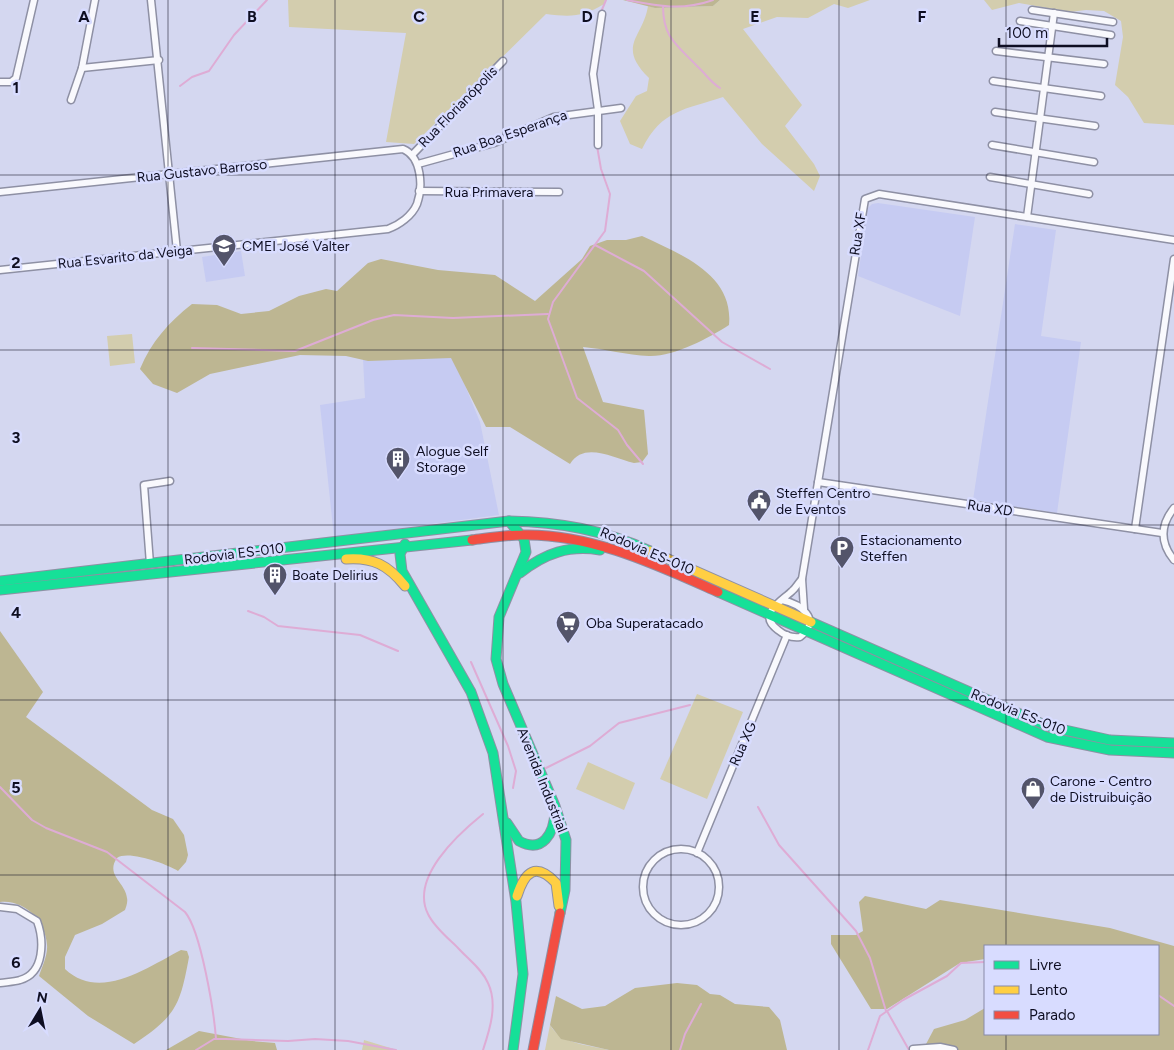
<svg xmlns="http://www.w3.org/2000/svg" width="1174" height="1050" font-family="Figtree,sans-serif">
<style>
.built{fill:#c6cbf2}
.green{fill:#d3cdae}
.forest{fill:#bdb692}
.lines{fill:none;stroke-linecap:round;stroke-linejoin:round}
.stream{stroke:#deacd5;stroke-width:2}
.street-casing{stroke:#8e90a4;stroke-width:9}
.fast-casing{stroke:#8e90a4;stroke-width:11}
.slow-casing{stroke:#8e90a4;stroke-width:11}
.jam-casing{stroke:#8e90a4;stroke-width:11}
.street{stroke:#f9f9fd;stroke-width:6}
.fast{stroke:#16e098;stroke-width:9}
.slow{stroke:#ffcf43;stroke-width:9}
.jam{stroke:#f24e42;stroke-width:9}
.grid{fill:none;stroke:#0e0e22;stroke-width:1;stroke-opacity:0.55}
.labels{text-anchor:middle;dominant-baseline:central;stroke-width:5;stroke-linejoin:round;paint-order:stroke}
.street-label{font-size:14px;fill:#0e0e22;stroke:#d8dcff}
.poi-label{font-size:14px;fill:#0e0e22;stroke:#d8dcff;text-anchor:start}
.grid-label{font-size:16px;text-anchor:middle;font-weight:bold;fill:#0e0e22;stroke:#d8dcff;stroke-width:5;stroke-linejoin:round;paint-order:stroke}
</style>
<rect width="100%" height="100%" fill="#d4d7f0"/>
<g class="built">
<path d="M878,203L975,217L960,316L858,276L868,208L872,204Z"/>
<path d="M1015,224L1056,230L1041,336L1081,342L1057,513L973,500Z"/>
<path d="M241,251L245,276L206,282L202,257Z"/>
<path d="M453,356L480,422L499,515L334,537L320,405L365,398L363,359Z"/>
</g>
<g class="green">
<path d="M288,0H605L604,4C583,17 571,17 546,14L414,144L386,142L406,33L289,27Z"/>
<path d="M720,0H870L848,8L834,4L808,18L777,17L743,29L802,105L785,126L814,164L820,176L814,191L762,144L723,97C685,110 662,109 642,149L630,144L620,121L636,96L647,91L649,78C616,45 643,38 648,6L655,8L713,6Z"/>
<path d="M984,0H1174V125L1144,123L1128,97L1115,85L1123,37L1121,21L1104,11L1086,10L1070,12L1019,3L992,10Z"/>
<path d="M132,334L135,363L110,366L107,336Z"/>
<path d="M697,694L743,712L707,799L660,779Z"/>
<path d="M588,762L635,783L624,810L576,789Z"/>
<path d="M550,1025C560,1044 590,1045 608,1050H545Z"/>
<path d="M364,1040L397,1050H362Z"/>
</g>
<g class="forest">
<path d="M623,0H720L713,6L655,8Z"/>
<path d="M642,236C680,254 734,274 729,325C709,338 673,357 649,356C627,355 605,349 583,347L603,402L644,410L648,454L642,462L634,463C613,458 584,441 570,464L510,427H486L451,358L368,361L346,356L300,355L210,374L177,393L153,384L140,369C151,342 169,322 192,304L217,305L241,314L269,311L299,296L326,289L337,291L368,263L381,259L438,270L495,275L535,301L582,259L590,246L607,240H626Z"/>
<path d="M0,631L43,692L26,717L152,810L173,819L184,835L188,855L186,862L178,871C167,864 128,850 117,858C105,875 126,883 127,898C128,902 126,907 125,910L102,924L75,935L65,957V969C100,1002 148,967 181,950L187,951L189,957C180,1006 176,1016 134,1044L88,1016L39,976C42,967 48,955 47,945C46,922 25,899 0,902Z"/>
<path d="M865,896L926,909L940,900L1110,928L1174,946V1050H918L925,1046L934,1029L965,1020L985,1008V1034H1158V946H985V959L960,963L887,1009H871L831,944V935H856L863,931L859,902Z"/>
<path d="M677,983L697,985L710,994L720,995L735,1004L769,1007L780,1020L787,1050H609L561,1039L550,1025L556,996L582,1009L605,1006L635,988Z"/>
<path d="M199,1031L252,1041L275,1043L277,1050H166Z"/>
</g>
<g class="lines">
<g class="stream">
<path d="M627,0C657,6 683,11 713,0"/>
<path d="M663,6C663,38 677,45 697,66C706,74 710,82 720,88"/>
<path d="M601,12L606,0"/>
<path d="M180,86L192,77L209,71L234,35L267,0"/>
<path d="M597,146L601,169L610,194L605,231L553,302L548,319L577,398L618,430L627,445L643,464"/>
<path d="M595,245L644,271L722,342L770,369"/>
<path d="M192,348L295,351L373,320L394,315L453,318L548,314"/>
<path d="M248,611L264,617L278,626L360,635L398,651"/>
<path d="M471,662L508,746L516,771L513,788"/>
<path d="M546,768L590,746L619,723L690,705"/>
<path d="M0,787L32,820L46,828L107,852L185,912C201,931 214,1012 216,1039"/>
<path d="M758,807L779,845L856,931L870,958L886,1011"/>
<path d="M1158,995L1174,1006"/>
<path d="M887,1011L909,1050"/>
<path d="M196,1050L214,1039H226L288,1041L315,1039L348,1041L396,1050"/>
<path d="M483,1050C490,1029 498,1004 488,983C482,969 468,959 458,948C448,938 434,927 428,914C410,878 457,835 483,814"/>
<path d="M680,1050L685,1034L701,1004"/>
<path d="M868,1050L880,1016L903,1000L947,976L961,963L985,962"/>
</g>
<defs>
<g id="street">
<path d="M151,0L177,251"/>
<path d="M1032,10L1113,22"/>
<path d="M1020,21L1111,35"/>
<path d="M996,51L1104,64"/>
<path d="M82,68L159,60"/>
<path d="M993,81L1101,96"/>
<path d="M0,82H11L16,78L34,0"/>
<path d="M71,100L82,68L95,0"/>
<path d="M995,112L1095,126"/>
<path d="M598,145V110L593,74L602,14"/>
<path d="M992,145L1094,162"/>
<path d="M413,154L503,61"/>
<path d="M418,164L494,143L554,117L621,108"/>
<path d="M990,177L1089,194"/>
<path d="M419,191L559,192"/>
<path d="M0,192L403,149C422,157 423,187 417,204C412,216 399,225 388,229L0,270"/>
<path d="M1027,217L1054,13"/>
<path d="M818,482L1162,533"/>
<path d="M1174,508C1160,525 1160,543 1174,560"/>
<path d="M1135,529L1174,259"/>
<path d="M150,564L144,485L170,481"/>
<path d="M782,600C800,604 823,619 800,637C792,638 784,635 778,630C756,614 782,601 792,591C796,588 798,583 802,579"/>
<path d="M804,609L802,579L865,199L879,194L1174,240"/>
<circle cx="681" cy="887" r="38"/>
<path d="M697,853L787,635"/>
<path d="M0,907L17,909L37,921C44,940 45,973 20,980C14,982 6,982 0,983"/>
<path d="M913,1049L940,1047L954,1050"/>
</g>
<g id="fast">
<path d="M509,521L524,539L526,552L499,617L496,659L503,684L555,806L566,840L565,890L560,913"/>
<path d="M405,544L400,554L402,571L471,692L493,753L516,902L523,974L513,1050"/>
<path d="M520,573C545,553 569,545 600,550"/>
<path d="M0,581L509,521C560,522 604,530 650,551"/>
<path d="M0,590L472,540"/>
<path d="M718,592L1047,737L1110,750L1174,753"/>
<path d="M811,622L1047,726L1110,740L1174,743"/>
<path d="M507,823L519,841C543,854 554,833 555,812"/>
</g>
<g id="slow">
<path d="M650,551L811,622"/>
<path d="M346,559C373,557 388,565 405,586"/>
<path d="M517,896C525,871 536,862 556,883L559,906"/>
</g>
<g id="jam">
<path d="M472,540C488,538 505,535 522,535C590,533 657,565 718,592"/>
<path d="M533,1050L560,913"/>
</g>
</defs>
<use href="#street" class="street-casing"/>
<use href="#fast" class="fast-casing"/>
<use href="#slow" class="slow-casing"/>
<use href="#jam" class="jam-casing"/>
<use href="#street" class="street"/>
<use href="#fast" class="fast"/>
<use href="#slow" class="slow"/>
<use href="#jam" class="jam"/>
</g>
<path class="grid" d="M168,0V1050M335,0V1050M503,0V1050M671,0V1050M839,0V1050M1006,0V946M0,175H1174M0,350H1174M0,525H1174M0,700H1174M0,875H1174M1006,1034V1050"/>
<defs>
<symbol id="school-pin" viewBox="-11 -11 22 30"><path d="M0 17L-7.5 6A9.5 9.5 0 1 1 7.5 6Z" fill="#53546a" stroke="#d8dcff"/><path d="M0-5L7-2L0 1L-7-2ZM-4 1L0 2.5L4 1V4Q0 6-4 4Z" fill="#fff"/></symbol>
<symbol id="building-pin" viewBox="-11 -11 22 30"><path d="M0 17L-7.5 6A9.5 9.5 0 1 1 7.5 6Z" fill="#53546a" stroke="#d8dcff"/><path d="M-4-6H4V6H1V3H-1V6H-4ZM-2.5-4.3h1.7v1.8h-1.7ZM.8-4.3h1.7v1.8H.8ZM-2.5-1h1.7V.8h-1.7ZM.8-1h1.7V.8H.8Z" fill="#fff"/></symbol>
<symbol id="civic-pin" viewBox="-11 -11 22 30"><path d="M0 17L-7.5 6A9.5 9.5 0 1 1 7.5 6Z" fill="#53546a" stroke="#d8dcff"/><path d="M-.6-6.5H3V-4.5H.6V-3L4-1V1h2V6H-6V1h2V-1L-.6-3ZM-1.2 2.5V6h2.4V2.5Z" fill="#fff"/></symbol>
<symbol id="parking-pin" viewBox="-11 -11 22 30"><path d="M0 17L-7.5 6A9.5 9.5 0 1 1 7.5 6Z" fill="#53546a" stroke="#d8dcff"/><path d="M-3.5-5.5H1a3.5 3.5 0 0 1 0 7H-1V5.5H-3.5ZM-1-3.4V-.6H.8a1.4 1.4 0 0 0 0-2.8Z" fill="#fff"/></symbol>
<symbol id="supermarket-pin" viewBox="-11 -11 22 30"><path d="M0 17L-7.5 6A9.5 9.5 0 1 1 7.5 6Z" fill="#53546a" stroke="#d8dcff"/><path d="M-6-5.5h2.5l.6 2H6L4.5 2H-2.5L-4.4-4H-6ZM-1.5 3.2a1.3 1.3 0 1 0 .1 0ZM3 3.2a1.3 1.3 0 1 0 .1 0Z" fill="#fff"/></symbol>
<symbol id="shop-pin" viewBox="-11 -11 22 30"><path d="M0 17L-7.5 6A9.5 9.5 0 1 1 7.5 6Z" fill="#53546a" stroke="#d8dcff"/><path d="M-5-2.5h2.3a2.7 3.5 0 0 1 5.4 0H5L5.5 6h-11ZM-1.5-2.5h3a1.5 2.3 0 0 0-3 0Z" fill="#fff"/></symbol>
</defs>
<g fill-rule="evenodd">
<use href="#school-pin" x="210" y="232" width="28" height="38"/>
<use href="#building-pin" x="384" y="445" width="28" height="38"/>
<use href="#civic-pin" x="745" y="487" width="28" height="38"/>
<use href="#parking-pin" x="828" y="534" width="28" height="38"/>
<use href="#building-pin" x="261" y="561" width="28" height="38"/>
<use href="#supermarket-pin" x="554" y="609" width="28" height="38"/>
<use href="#shop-pin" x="1019" y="775" width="28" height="38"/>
</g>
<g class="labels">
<g class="street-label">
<text transform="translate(458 107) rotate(-46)">Rua Florianópolis</text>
<text transform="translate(510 134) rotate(-19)">Rua Boa Esperança</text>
<text transform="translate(202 171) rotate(-6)">Rua Gustavo Barroso</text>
<text x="489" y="192">Rua Primavera</text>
<text transform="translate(858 234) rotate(-81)">Rua XF</text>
<text transform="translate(125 257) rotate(-6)">Rua Esvarito da Veiga</text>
<text transform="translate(990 508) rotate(9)">Rua XD</text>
<text transform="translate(647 551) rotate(23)">Rodovia ES-010</text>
<text transform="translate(234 554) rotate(-7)">Rodovia ES-010</text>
<text transform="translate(1018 712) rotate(22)">Rodovia ES-010</text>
<text transform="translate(743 744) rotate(-66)">Rua XG</text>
<text transform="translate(542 780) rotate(68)">Avenida Industrial</text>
</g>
<g class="poi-label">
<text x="242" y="246">CMEI José Valter</text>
<text x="416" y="451">Alogue Self<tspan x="416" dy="16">Storage</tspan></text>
<text x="776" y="493">Steffen Centro<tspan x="776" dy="16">de Eventos</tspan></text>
<text x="860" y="540">Estacionamento<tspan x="860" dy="16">Steffen</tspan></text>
<text x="292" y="575">Boate Delirius</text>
<text x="586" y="623">Oba Superatacado</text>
<text x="1050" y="781">Carone - Centro<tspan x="1050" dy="16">de Distruibuição</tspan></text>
</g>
</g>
<g class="grid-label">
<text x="84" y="22">A</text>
<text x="252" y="22">B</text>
<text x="419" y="22">C</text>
<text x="587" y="22">D</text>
<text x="755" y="22">E</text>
<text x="922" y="22">F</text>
<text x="16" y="93">1</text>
<text x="16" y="268">2</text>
<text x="16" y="443">3</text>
<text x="16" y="618">4</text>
<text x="16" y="793">5</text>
<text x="16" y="968">6</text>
</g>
<rect x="984" y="945" width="175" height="90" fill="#d8dcff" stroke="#878aa7"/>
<rect x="994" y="961" width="25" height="8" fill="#16e098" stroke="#878aa7"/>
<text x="1029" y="970" font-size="15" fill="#0e0e22">Livre</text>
<rect x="994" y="986" width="25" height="8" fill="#ffcf43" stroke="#878aa7"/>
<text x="1029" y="995" font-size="15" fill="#0e0e22">Lento</text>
<rect x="994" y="1011" width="25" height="8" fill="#f24e42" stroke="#878aa7"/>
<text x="1029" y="1020" font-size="15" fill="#0e0e22">Parado</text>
<g transform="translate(40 1010) rotate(10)" stroke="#d8dcff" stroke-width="4" paint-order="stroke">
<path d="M0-4L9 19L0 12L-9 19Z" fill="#0e0e22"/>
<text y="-8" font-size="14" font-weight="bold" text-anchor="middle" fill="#0e0e22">N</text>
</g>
<path d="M999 38v8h108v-8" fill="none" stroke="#0e0e22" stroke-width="2.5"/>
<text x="1006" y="38" font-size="15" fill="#0e0e22" stroke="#d8dcff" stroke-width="4" paint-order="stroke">100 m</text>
</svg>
